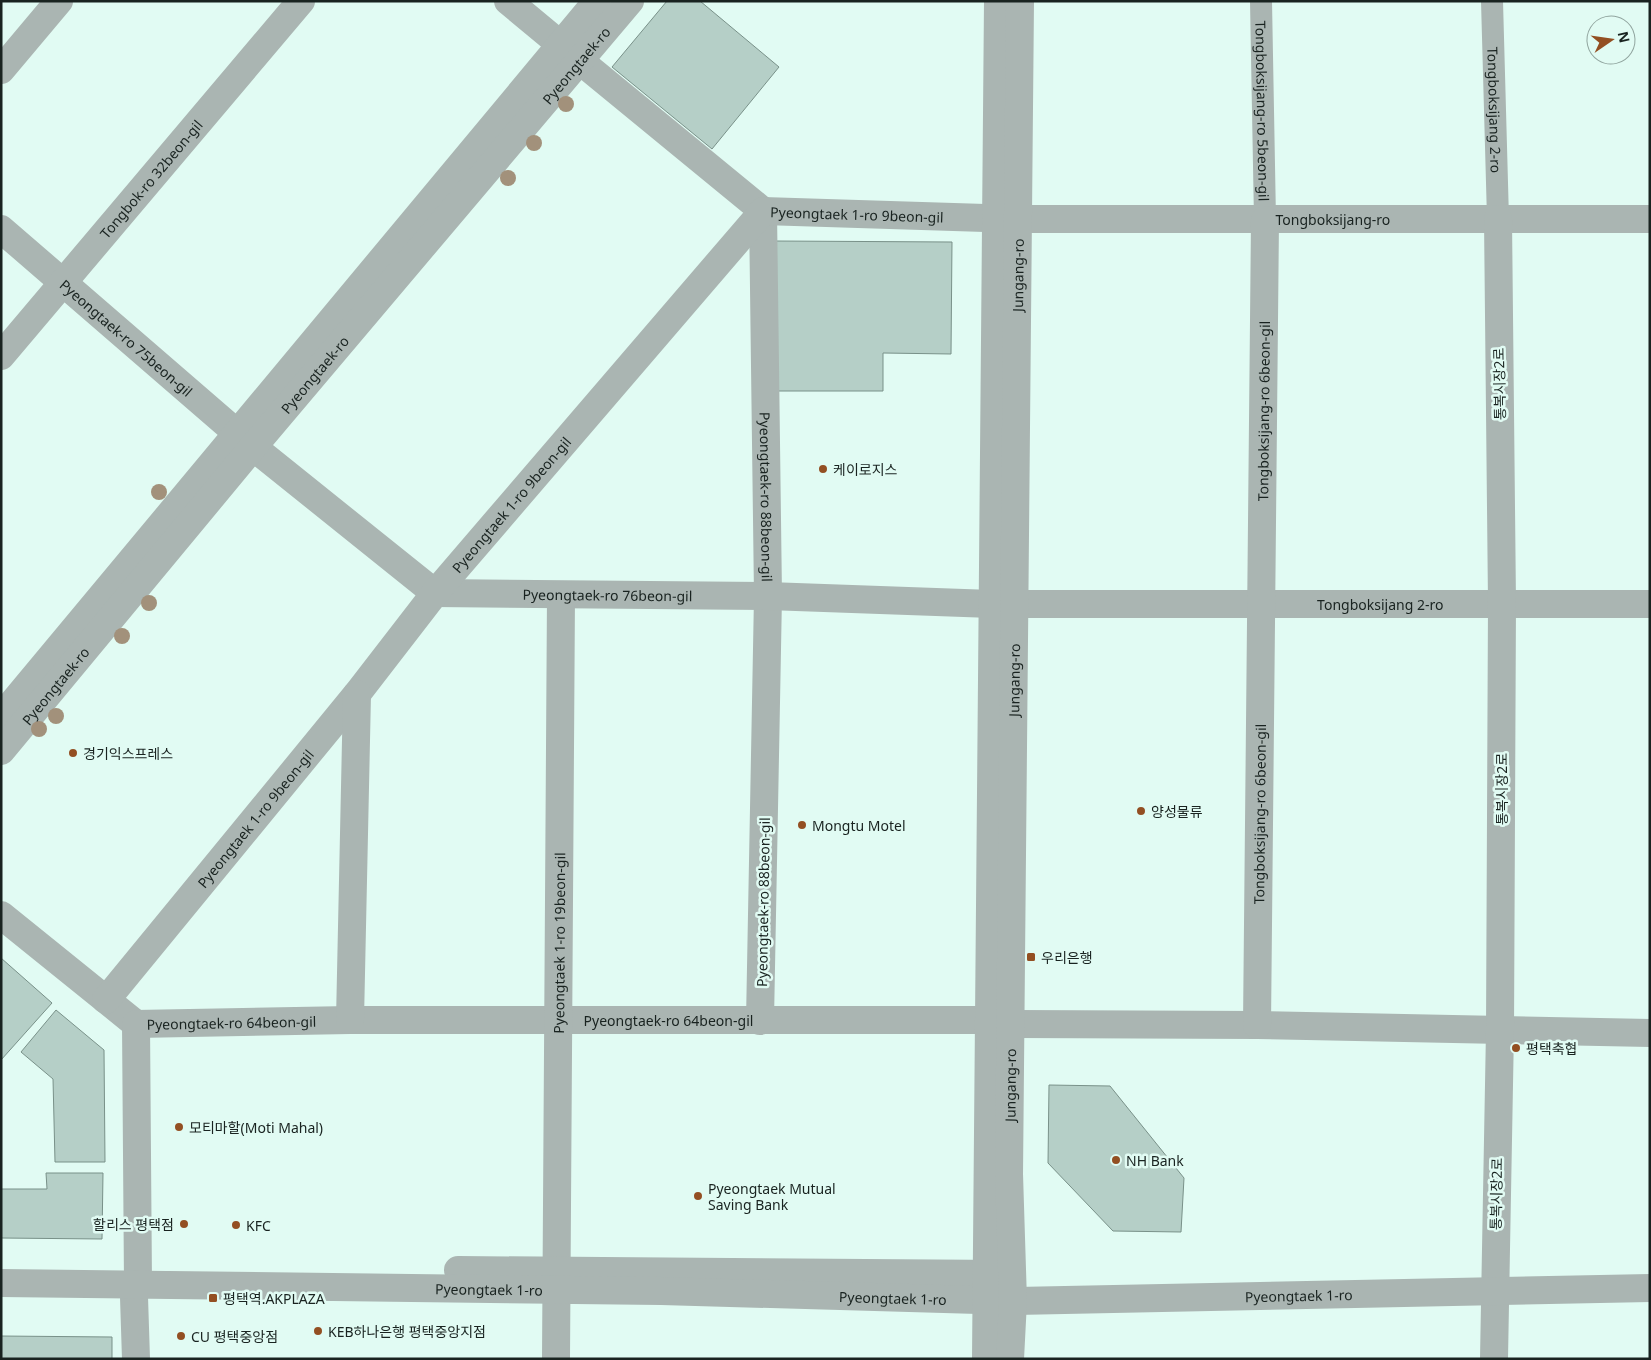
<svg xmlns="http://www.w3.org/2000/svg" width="1651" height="1360" font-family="'Noto Sans','Noto Sans KR',sans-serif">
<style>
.building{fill:#b5cfc7;stroke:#799189}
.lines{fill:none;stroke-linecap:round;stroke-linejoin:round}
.pedestrian{stroke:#aab5b2;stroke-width:22}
.minor{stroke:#aab5b2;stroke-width:28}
.tertiary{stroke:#aab5b2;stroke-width:28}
.tree{fill:#a2917b}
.poi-dot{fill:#934f22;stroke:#e1fbf3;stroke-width:2}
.labels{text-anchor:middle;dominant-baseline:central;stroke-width:5;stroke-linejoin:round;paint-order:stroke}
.street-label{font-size:14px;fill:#192320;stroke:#e1fbf3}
.poi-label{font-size:14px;fill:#192320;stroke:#e1fbf3;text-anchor:start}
</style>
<rect width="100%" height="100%" fill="#e1fbf3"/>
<g class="building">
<path d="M667,1H700L779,67L712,149L612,67Z"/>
<path d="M776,241L952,242L951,354L883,353V391H775Z"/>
<path d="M1,958L52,1003L1,1060Z"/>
<path d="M56,1010L104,1050L105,1162H55L53,1079L21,1052Z"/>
<path d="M1049,1085L1110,1086L1184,1178L1181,1232L1113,1231L1048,1163Z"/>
<path d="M46,1173H103L102,1239L1,1238V1189H47Z"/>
<path d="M1,1336L112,1337V1359H1Z"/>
</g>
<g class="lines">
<g class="pedestrian">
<path id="s1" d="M1261,1L1265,220"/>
<path id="s2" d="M1492,1L1498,219"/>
</g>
<g class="minor">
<path d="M508,1L561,45"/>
<path id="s3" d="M579,60L763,211L768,596L760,1021"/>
<path d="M1,70L59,1"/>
<path id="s4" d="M763,211L1017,219H1650"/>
<path id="s5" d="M1,229L253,447L435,593L768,596L992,604H1650"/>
<path id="s6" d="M1,356L301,1"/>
<path id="s7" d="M1,915L136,1024L350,1020H988"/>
<path id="s8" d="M106,1000L357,694L435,593L763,211"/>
<path d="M350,1020L357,694"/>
<path d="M136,1024L138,1284L134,1297L136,1359"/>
<path d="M1011,1024L1257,1025L1650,1033"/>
<path id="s9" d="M1257,1025L1265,220"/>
<path id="s10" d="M556,1359L561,595"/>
<path d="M1494,1359L1500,1030L1502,603L1498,219"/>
</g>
<g class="tertiary">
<path d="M1,717L597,1"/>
<path id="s11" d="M1,751L253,447L630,1"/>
<path d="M458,1270L1005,1274"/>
<path id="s12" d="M1,1283L661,1291L1013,1301L1650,1288"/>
<path d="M986,1359L998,1"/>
<path id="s13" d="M1010,1359L1013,1301L1009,1174L1020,1"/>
</g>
</g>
<g class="tree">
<circle cx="566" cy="104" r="8"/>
<circle cx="534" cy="143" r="8"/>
<circle cx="508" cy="178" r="8"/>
<circle cx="159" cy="492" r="8"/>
<circle cx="149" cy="603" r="8"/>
<circle cx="122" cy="636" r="8"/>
<circle cx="56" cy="716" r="8"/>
<circle cx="39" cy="729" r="8"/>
</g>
<g class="poi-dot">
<circle cx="823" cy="469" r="5"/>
<circle cx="73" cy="753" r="5"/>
<circle cx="1141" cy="811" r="5"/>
<circle cx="802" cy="825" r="5"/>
<rect x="1026" y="952" width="10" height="10" rx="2.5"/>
<circle cx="1516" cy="1048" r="5"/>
<circle cx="179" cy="1127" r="5"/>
<circle cx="1116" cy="1160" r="5"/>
<circle cx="698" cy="1196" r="5"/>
<circle cx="184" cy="1224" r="5"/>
<circle cx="236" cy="1225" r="5"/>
<rect x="208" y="1293" width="10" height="10" rx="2.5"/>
<circle cx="318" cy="1331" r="5"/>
<circle cx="181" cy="1336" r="5"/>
</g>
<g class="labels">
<g class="street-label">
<text stroke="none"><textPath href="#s11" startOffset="895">Pyeongtaek-ro</textPath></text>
<text stroke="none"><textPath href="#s2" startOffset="109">Tongboksijang 2-ro</textPath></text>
<text stroke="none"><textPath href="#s1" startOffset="110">Tongboksijang-ro 5beon-gil</textPath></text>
<text stroke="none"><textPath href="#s6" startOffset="232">Tongbok-ro 32beon-gil</textPath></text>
<text stroke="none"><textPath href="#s4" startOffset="94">Pyeongtaek 1-ro 9beon-gil</textPath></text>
<text stroke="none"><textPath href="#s4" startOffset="570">Tongboksijang-ro</textPath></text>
<text stroke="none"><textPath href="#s13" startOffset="1084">Jungang-ro</textPath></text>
<text stroke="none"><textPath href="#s5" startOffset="166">Pyeongtaek-ro 75beon-gil</textPath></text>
<text stroke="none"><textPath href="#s11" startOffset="490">Pyeongtaek-ro</textPath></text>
<text transform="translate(1499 384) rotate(-91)">통복시장2로</text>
<text stroke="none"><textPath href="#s9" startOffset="614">Tongboksijang-ro 6beon-gil</textPath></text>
<text stroke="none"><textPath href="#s3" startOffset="524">Pyeongtaek-ro 88beon-gil</textPath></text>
<text stroke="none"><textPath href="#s8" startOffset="640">Pyeongtaek 1-ro 9beon-gil</textPath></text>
<text stroke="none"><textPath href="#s5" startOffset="739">Pyeongtaek-ro 76beon-gil</textPath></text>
<text stroke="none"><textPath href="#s5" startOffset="1512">Tongboksijang 2-ro</textPath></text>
<text stroke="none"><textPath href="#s13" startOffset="679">Jungang-ro</textPath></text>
<text stroke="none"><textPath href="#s11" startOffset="85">Pyeongtaek-ro</textPath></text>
<text transform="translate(1501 789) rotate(-90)">통복시장2로</text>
<text stroke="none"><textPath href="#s9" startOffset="211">Tongboksijang-ro 6beon-gil</textPath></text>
<text stroke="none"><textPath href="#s8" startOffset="235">Pyeongtaek 1-ro 9beon-gil</textPath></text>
<text transform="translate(763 902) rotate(-89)">Pyeongtaek-ro 88beon-gil</text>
<text stroke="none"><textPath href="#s10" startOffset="416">Pyeongtaek 1-ro 19beon-gil</textPath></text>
<text stroke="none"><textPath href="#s7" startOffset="706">Pyeongtaek-ro 64beon-gil</textPath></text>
<text stroke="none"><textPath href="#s7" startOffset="269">Pyeongtaek-ro 64beon-gil</textPath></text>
<text stroke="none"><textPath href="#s13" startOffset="274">Jungang-ro</textPath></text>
<text transform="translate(1496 1194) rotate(-89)">통복시장2로</text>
<text stroke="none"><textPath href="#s12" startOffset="488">Pyeongtaek 1-ro</textPath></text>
<text stroke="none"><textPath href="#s12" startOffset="1298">Pyeongtaek 1-ro</textPath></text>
<text stroke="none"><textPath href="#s12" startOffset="892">Pyeongtaek 1-ro</textPath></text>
</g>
<g class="poi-label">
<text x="833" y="469">케이로지스</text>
<text x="83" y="753">경기익스프레스</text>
<text x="1151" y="811">양성물류</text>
<text x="812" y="825">Mongtu Motel</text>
<text x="1041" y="957">우리은행</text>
<text x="1526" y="1048">평택축협</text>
<text x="189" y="1127">모티마할(Moti Mahal)</text>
<text x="1126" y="1160">NH Bank</text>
<text x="708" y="1188">Pyeongtaek Mutual<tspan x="708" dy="16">Saving Bank</tspan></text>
<text x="174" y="1224" text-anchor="end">할리스 평택점</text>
<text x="246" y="1225">KFC</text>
<text x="223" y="1298">평택역.AKPLAZA</text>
<text x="328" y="1331">KEB하나은행 평택중앙지점</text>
<text x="191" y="1336">CU 평택중앙점</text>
</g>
</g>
<rect width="1651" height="1360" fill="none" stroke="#192320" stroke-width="5"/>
<g transform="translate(1611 40) rotate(77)"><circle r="24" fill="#e1fbf3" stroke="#91a59f"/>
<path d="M0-4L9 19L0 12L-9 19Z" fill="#934f22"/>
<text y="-8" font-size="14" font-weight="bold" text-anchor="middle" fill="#192320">N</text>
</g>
</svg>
